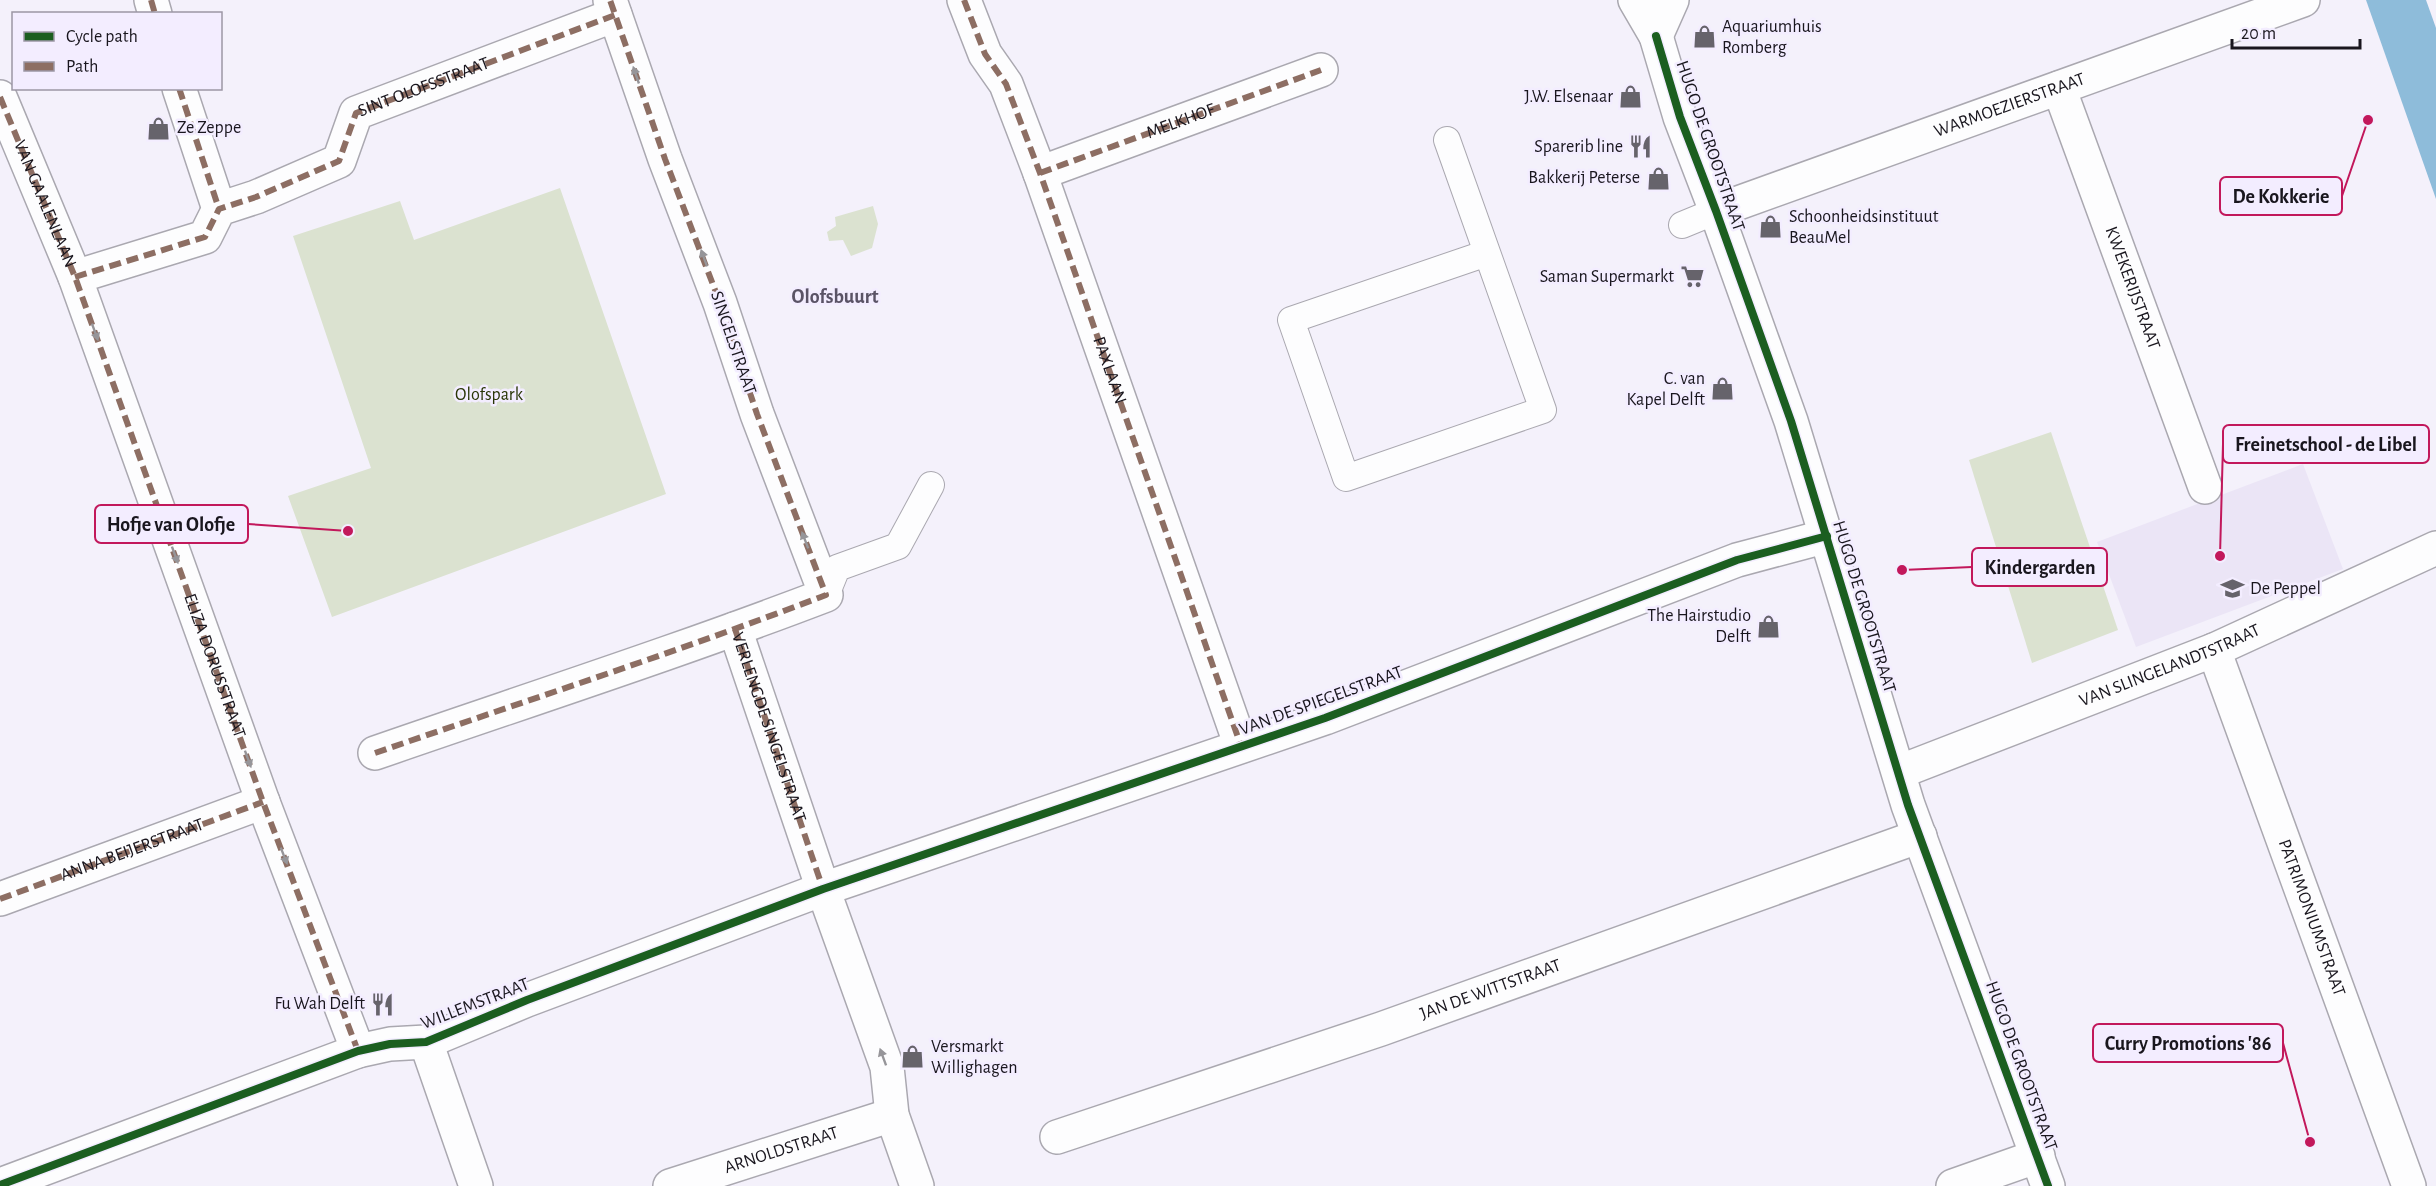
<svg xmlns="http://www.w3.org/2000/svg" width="2436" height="1186" font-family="'Alegreya Sans',sans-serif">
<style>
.built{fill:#ebe5f6}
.green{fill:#dbe2d0}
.water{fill:#8ebcda}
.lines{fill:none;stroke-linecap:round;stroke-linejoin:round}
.lane-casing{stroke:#aaa8b0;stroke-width:28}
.street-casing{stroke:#aaa8b0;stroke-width:36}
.secondary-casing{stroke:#aaa8b0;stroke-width:36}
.lane{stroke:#fdfdfe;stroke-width:26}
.street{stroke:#fdfdfe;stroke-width:33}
.secondary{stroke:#fdfdfe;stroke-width:33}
.quiet{stroke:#8d6e63;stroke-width:6;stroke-dasharray:12 6;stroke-linecap:butt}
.cycleway-casing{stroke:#f3edff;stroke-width:11}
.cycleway{stroke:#1b5e20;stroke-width:8}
.oneway{fill:#969599}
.labels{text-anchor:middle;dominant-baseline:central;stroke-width:5;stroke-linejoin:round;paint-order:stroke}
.poi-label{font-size:18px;fill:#19161e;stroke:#f3edff;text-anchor:end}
.street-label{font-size:18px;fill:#19161e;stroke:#f3edff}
.park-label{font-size:18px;fill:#293606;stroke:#f3edff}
.neighbourhood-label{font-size:20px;font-weight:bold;fill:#5a5366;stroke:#f3edff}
.leader{fill:none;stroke:#c2185b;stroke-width:2}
.callout-dot{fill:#c2185b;stroke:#f3edff;stroke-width:2}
.callout{fill:#f3edff;stroke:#c2185b;stroke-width:2}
.callout-label{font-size:20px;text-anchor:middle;font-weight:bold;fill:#19161e}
</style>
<rect width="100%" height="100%" fill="#f4f1fb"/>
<path class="built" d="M2303,464L2343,569L2136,647L2097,542Z"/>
<g class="green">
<path d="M560,188L666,494L332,617L288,496L371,468L293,236L400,201L414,240Z"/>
<path d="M873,206L878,224L872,248L851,256L843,240L829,241L827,232L836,226L835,217Z"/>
<path d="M2051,432L2118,630L2032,663L1969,460Z"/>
</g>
<path class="water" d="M2366,0H2426L2436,28V199Z"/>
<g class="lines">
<defs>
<g id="lane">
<path d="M1447,140L1543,410L1346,478L1291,320L1487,253"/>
<path d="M1682,225L1716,211"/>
<path d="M826,595L837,568L898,546L931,485"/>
</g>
<g id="street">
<path d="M151,0L155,14"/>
<path id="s1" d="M964,0L985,54L1006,84L1040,173L1241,746"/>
<path d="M179,88L219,209"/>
<path id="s2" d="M2059,88L2205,487"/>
<path d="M0,97L75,277L263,802L358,1051"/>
<path d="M1040,173L1321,70"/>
<path id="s3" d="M1716,211L2303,0"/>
<path d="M75,277L205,237L219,209L256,197L339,161L356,113L615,15"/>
<path d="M735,629L823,889L887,1067L892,1115L917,1186"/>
<path id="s4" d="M2214,650L2409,1186"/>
<path d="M375,753C525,701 677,652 826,595L757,414L720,303L665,159L610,0"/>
<path id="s5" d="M1899,772L2214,650L2436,548"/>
<path id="s6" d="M0,899L263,802"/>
<path d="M426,1042L476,1186"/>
<path id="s7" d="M1057,1137L1381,1029L1920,836"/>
<path d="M0,1185L358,1051L390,1044L426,1042L527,1000L823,889L1325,718L1737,560L1827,536"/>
<path id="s8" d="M670,1186L892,1115"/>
<path d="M1953,1186L2038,1156"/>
</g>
<g id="secondary">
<path d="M1635,0L1656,36L1680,117L1716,211L1791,421L1908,805L2048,1186"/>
<path d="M1656,36L1672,0"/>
</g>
</defs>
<use href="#lane" class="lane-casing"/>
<use href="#street" class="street-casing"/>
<use href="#secondary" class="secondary-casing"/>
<use href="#lane" class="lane"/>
<use href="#street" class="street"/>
<use href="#secondary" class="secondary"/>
<g class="quiet">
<path d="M151,0L155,14"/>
<path d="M964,0L985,54L1006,84L1040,173L1241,746"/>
<path d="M179,88L219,209"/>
<path id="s9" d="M0,97L75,277L263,802L358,1051"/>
<path id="s10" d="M1040,173L1321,70"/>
<path id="s11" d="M75,277L205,237L219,209L256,197L339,161L356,113L615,15"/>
<path id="s12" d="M735,629L823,889"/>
<path d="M375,753C525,701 677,652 826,595L757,414L720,303L665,159L610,0"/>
<path d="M0,899L263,802"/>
</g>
<defs>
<g id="cycleway">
<path d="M1656,36L1680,117L1716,211L1791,421L1908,805L2048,1186"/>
<path d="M0,1185L358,1051L390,1044L426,1042L527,1000L823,889L1325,718L1737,560L1827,536"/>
</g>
</defs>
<use href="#cycleway" class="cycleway-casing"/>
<use href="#cycleway" class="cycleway"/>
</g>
<defs><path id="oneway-solid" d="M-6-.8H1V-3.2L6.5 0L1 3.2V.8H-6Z" transform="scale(1.5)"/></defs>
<g class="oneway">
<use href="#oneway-solid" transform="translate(636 75) rotate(-109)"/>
<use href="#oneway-solid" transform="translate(704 258) rotate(-110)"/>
<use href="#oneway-solid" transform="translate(95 332) rotate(70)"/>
<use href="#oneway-solid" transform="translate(805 540) rotate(-111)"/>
<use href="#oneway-solid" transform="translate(175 555) rotate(70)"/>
<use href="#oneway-solid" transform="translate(248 759) rotate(70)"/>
<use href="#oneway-solid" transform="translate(284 856) rotate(69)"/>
<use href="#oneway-solid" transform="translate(883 1057) rotate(-110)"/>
</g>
<defs>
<symbol id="shop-bare" viewBox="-9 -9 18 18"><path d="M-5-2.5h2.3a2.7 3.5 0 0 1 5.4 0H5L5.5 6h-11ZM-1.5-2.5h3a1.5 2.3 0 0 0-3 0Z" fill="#66636b" stroke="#f3edff" stroke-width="2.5" paint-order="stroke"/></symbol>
<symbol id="restaurant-bare" viewBox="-9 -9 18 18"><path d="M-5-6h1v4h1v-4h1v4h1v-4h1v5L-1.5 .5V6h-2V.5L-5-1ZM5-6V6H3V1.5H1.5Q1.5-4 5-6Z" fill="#66636b" stroke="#f3edff" stroke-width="2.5" paint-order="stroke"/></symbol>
<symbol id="supermarket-bare" viewBox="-9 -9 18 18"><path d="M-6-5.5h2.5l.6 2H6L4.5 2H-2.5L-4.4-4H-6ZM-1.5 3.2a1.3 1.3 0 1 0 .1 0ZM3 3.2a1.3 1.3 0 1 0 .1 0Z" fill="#66636b" stroke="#f3edff" stroke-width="2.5" paint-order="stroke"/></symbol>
<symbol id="school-bare" viewBox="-9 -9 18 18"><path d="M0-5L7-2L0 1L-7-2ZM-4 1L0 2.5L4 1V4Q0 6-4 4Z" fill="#66636b" stroke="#f3edff" stroke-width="2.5" paint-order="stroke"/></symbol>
</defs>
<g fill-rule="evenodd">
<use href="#shop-bare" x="1688" y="20" width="33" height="33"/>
<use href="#shop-bare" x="1614" y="80" width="33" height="33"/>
<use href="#shop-bare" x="142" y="112" width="33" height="33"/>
<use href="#restaurant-bare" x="1624" y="130" width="33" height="33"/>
<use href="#shop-bare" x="1642" y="162" width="33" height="33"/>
<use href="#shop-bare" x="1754" y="210" width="33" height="33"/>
<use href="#supermarket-bare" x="1676" y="260" width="33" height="33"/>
<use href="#shop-bare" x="1706" y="372" width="33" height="33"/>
<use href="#school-bare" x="2216" y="572" width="33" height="33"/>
<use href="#shop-bare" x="1752" y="610" width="33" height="33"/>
<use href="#restaurant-bare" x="366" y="988" width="33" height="33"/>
<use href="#shop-bare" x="896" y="1040" width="33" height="33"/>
</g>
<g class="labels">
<g class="poi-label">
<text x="1722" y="27" text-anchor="start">Aquariumhuis<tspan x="1722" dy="21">Romberg</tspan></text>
<text x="1613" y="97">J.W. Elsenaar</text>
<text x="177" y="128" text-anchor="start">Ze Zeppe</text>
<text x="1623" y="147">Sparerib line</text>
<text x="1640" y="178">Bakkerij Peterse</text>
<text x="1789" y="217" text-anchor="start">Schoonheidsinstituut<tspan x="1789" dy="21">BeauMel</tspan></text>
<text x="1674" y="277">Saman Supermarkt</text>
<text x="1705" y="379">C. van<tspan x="1705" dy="21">Kapel Delft</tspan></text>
<text x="2250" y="589" text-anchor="start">De Peppel</text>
<text x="1751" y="616">The Hairstudio<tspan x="1751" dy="21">Delft</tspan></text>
<text x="365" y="1004">Fu Wah Delft</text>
<text x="931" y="1047" text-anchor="start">Versmarkt<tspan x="931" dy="21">Willighagen</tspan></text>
</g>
<g class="street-label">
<text stroke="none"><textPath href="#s11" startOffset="420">SINT OLOFSSTRAAT</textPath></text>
<text stroke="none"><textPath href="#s3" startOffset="312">WARMOEZIERSTRAAT</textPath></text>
<text stroke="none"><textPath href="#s10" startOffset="150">MELKHOF</textPath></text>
<text transform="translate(1710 146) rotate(71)">HUGO DE GROOTSTRAAT</text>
<text stroke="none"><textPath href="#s9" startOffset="116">VAN GAALENLAAN</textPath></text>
<text stroke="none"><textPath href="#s2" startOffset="213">KWEKERIJSTRAAT</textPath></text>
<text transform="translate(733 343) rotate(71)">SINGELSTRAAT</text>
<text stroke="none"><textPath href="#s1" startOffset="399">PAXLAAN</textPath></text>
<text transform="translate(1864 607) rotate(73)">HUGO DE GROOTSTRAAT</text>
<text stroke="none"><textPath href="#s9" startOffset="608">ELIZA DORUSSTRAAT</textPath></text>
<text stroke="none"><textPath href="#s5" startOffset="291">VAN SLINGELANDTSTRAAT</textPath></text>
<text transform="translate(1321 701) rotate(-20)">VAN DE SPIEGELSTRAAT</text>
<text stroke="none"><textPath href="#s12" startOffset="104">VERLENGDE SINGELSTRAAT</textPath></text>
<text stroke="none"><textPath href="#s6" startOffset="141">ANNA BEIJERSTRAAT</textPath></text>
<text stroke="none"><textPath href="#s4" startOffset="285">PATRIMONIUMSTRAAT</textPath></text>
<text stroke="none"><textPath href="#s7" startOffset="458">JAN DE WITTSTRAAT</textPath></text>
<text transform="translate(475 1004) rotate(-21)">WILLEMSTRAAT</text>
<text transform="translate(2021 1066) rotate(70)">HUGO DE GROOTSTRAAT</text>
<text stroke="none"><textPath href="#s8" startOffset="117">ARNOLDSTRAAT</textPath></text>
</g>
<g class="park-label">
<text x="489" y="395">Olofspark</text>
</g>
<g class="neighbourhood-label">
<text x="835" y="297">Olofsbuurt</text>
</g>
</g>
<path class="leader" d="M2368 120L2342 196M2220 556L2223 444M348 531L248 524M1902 570L1972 567M2310 1142L2283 1043"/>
<g class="callout-dot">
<circle cx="2368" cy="120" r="6"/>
<circle cx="2220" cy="556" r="6"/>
<circle cx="348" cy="531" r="6"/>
<circle cx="1902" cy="570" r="6"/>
<circle cx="2310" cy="1142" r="6"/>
</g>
<g class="callout">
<rect x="2220" y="177" width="122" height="38" rx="6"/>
<rect x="2223" y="425" width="206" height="38" rx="6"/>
<rect x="95" y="505" width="153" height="38" rx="6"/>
<rect x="1972" y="548" width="135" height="38" rx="6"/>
<rect x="2093" y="1024" width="190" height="38" rx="6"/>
</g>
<g class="callout-label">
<text x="2281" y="203">De Kokkerie</text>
<text x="2326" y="451">Freinetschool - de Libel</text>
<text x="171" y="531">Hofje van Olofje</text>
<text x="2040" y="574">Kindergarden</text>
<text x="2188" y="1050">Curry Promotions '86</text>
</g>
<rect x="12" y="12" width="210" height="78" fill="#f3edff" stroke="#9c97a5" stroke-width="1.5"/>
<rect x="24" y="32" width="30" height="9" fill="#1b5e20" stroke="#9c97a5" stroke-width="1.5"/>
<text x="66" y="42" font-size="18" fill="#19161e">Cycle path</text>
<rect x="24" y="62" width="30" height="9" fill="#8d6e63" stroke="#9c97a5" stroke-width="1.5"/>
<text x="66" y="72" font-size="18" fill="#19161e">Path</text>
<path d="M2232 39v9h128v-9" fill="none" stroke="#19161e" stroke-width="3"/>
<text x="2241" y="39" font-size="18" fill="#19161e" stroke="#f3edff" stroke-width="4.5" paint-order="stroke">20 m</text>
</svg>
